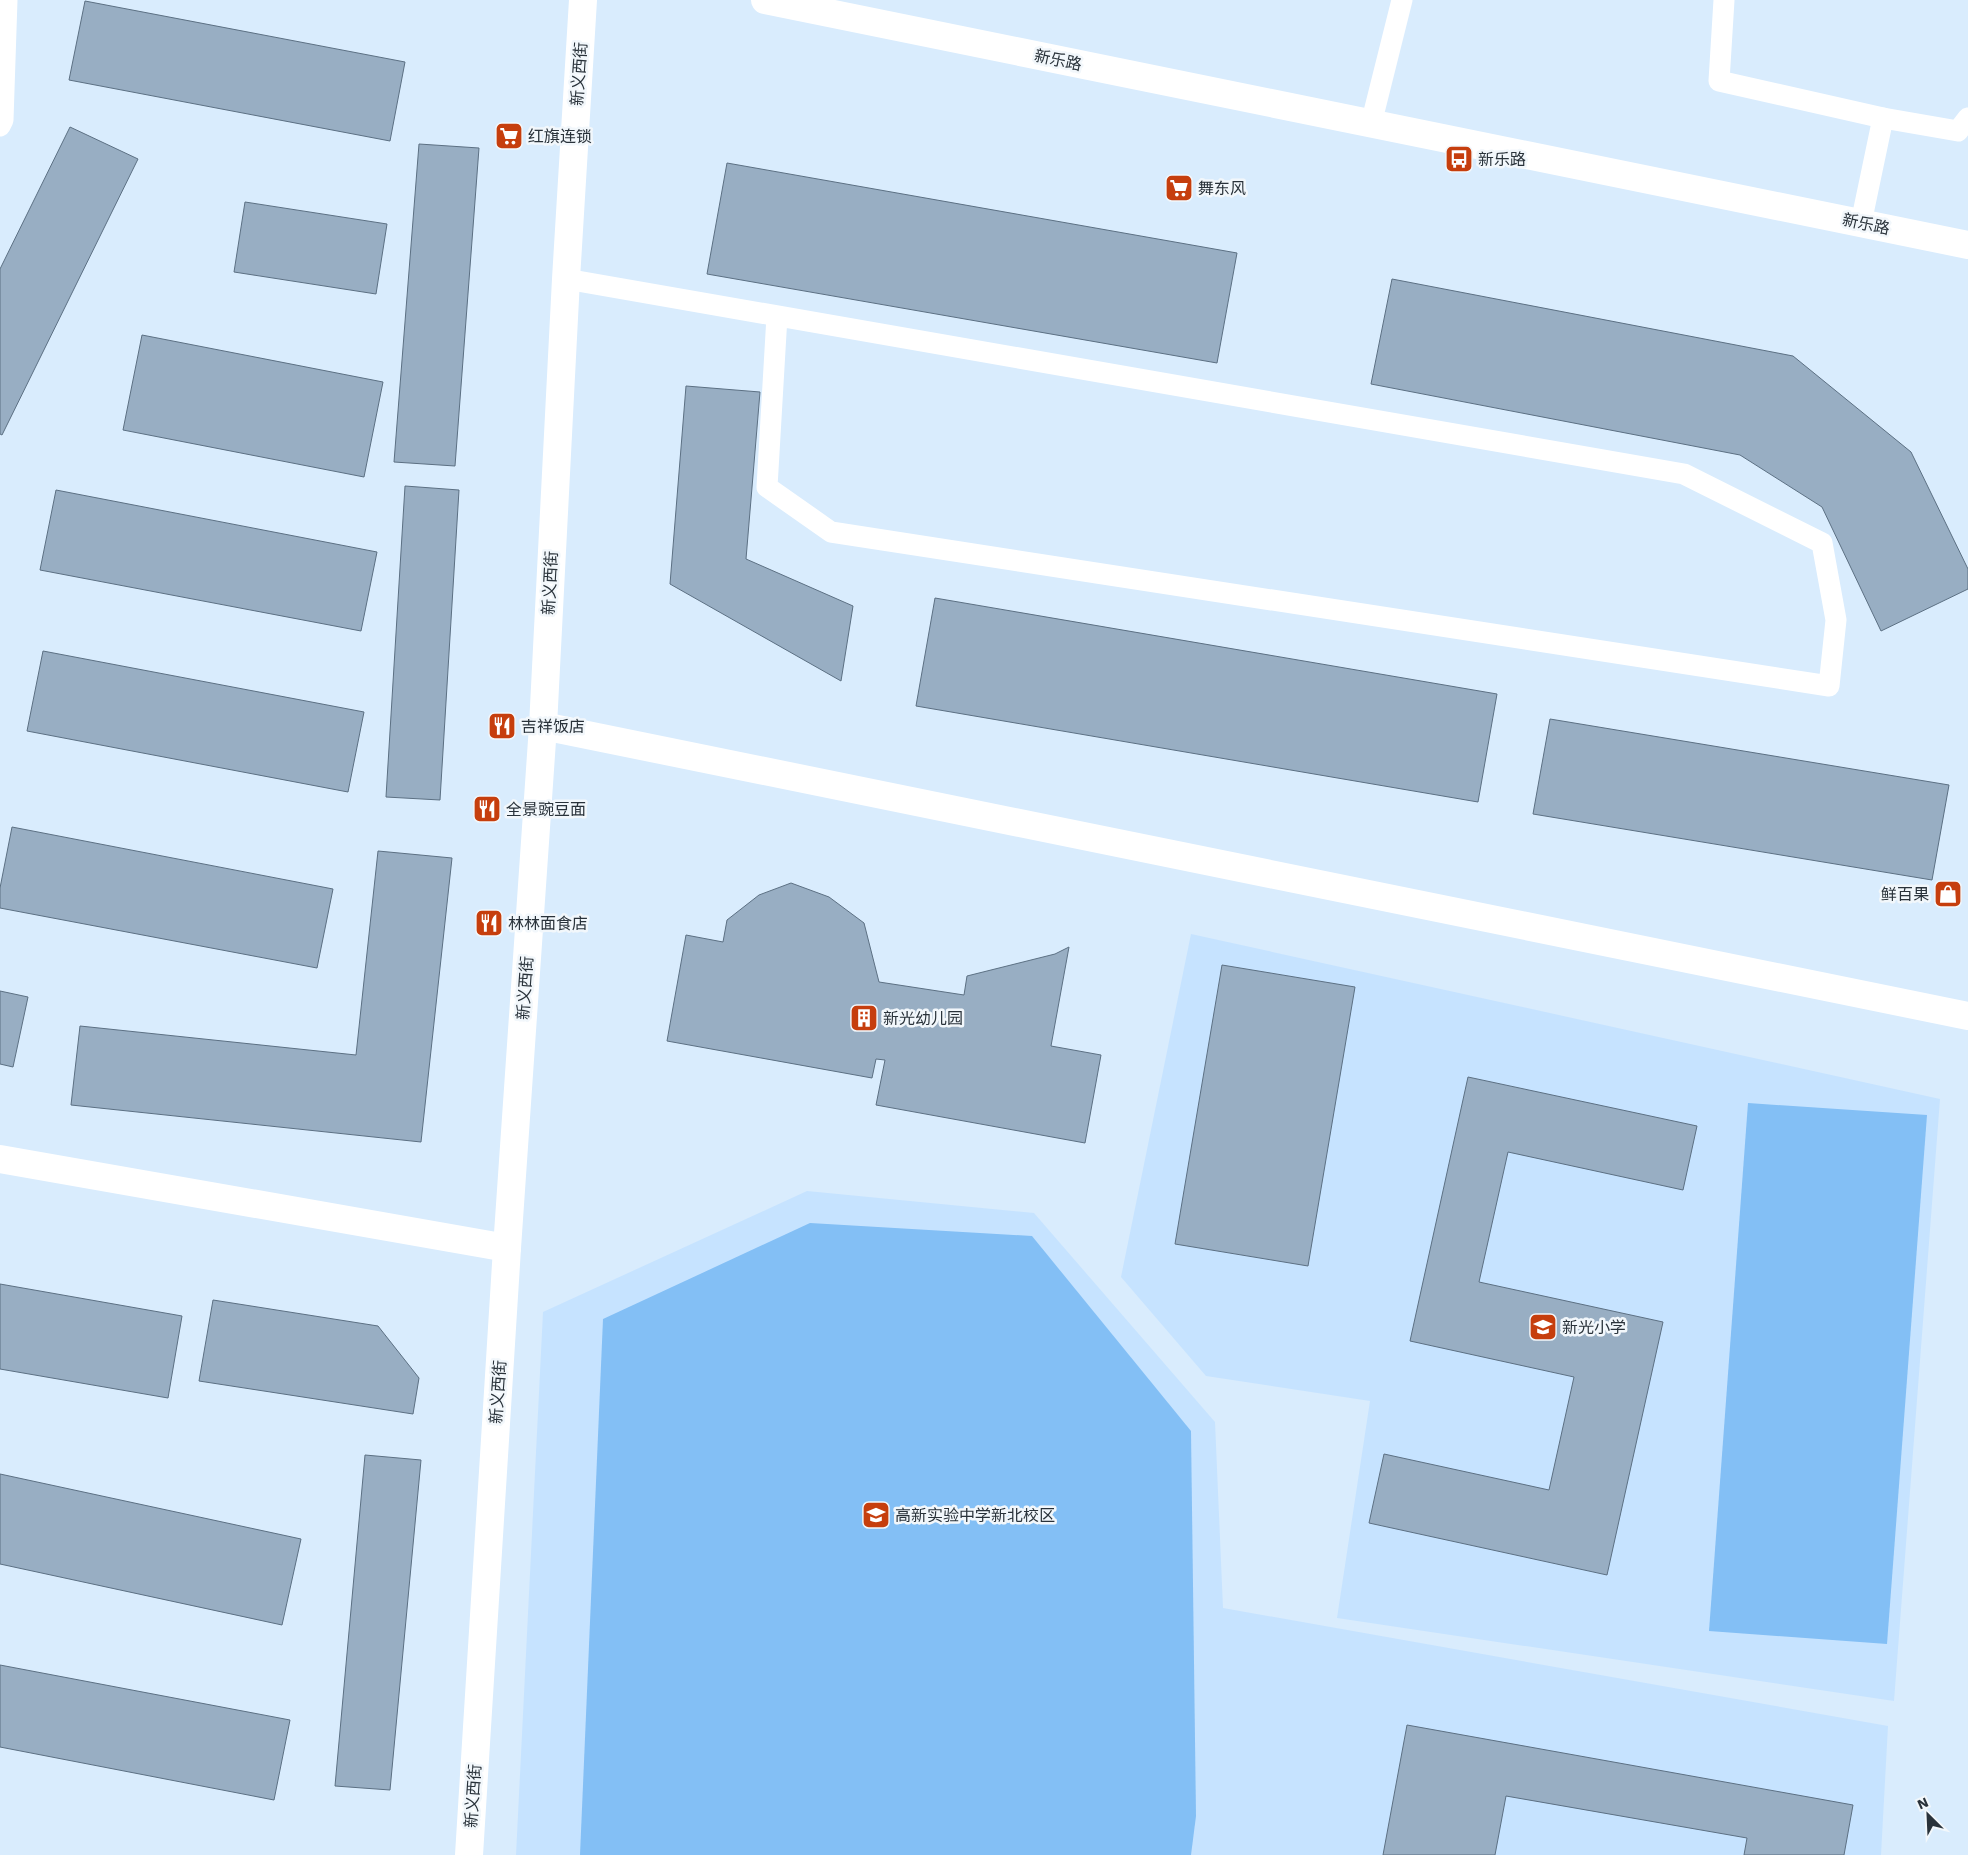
<svg xmlns="http://www.w3.org/2000/svg" width="1968" height="1855" font-family="'Work Sans','Noto Sans SC',sans-serif">
<style>
.built{fill:#c6e3ff}
.green{fill:#83bff5}
.building{fill:#98aec3;stroke:#5c7083}
.lines{fill:none;stroke-linecap:round;stroke-linejoin:round}
.lane{stroke:#fff;stroke-width:21}
.street{stroke:#fff;stroke-width:28}
.secondary{stroke:#fff;stroke-width:28}
.labels{text-anchor:middle;dominant-baseline:central;stroke-width:5;stroke-linejoin:round;paint-order:stroke}
.street-label{font-size:16px;fill:#29323a;stroke:#f2f7fb}
.poi-label{font-size:16px;fill:#29323a;stroke:#f2f7fb;text-anchor:start}
</style>
<rect width="100%" height="100%" fill="#d9ecfd"/>
<g class="built">
<path d="M1191,934L1940,1099L1894,1701L1337,1618L1370,1401L1206,1376L1121,1277Z"/>
<path d="M807,1191L1034,1213L1215,1422L1223,1608L1888,1726L1881,1855H516L543,1312Z"/>
</g>
<g class="green">
<path d="M1748,1103L1927,1115L1887,1644L1709,1631Z"/>
<path d="M810,1223L1032,1236L1191,1431L1196,1816L1191,1855H580L603,1319Z"/>
</g>
<g class="building">
<path d="M85,1L405,62L390,141L69,80Z"/>
<path d="M70,127L138,159L2,435L0,434V269Z"/>
<path d="M419,144L479,148L455,466L394,462Z"/>
<path d="M727,163L1237,253L1217,363L707,274Z"/>
<path d="M245,202L387,224L376,294L234,272Z"/>
<path d="M1392,279L1793,356L1911,452L1968,569V589L1881,631L1822,507L1740,455L1371,384Z"/>
<path d="M142,335L383,382L364,477L123,430Z"/>
<path d="M686,386L760,392L746,559L853,606L841,681L670,584Z"/>
<path d="M405,486L459,490L440,800L386,797Z"/>
<path d="M56,490L377,552L361,631L40,570Z"/>
<path d="M935,598L1497,694L1478,802L916,706Z"/>
<path d="M43,651L364,712L348,792L27,731Z"/>
<path d="M1550,719L1949,785L1932,880L1533,814Z"/>
<path d="M12,827L333,889L317,968L0,908V888Z"/>
<path d="M378,851L452,858L421,1142L71,1105L80,1026L356,1055Z"/>
<path d="M791,883L829,897L864,923L879,982L964,995L967,976L1055,954L1069,947L1051,1046L1101,1055L1085,1143L876,1105L885,1060L876,1059L872,1078L667,1041L686,935L723,942L727,920L759,895Z"/>
<path d="M1222,965L1355,987L1308,1266L1175,1244Z"/>
<path d="M0,991L28,997L13,1067L0,1064Z"/>
<path d="M1468,1077L1697,1126L1683,1190L1508,1152L1479,1282L1663,1322L1607,1575L1369,1523L1384,1454L1549,1490L1574,1377L1410,1341Z"/>
<path d="M0,1284L182,1316L168,1398L0,1369Z"/>
<path d="M213,1300L378,1326L419,1378L413,1414L199,1381Z"/>
<path d="M365,1455L421,1460L390,1790L335,1786Z"/>
<path d="M0,1474L301,1539L282,1625L0,1564Z"/>
<path d="M0,1665L290,1720L274,1800L0,1747Z"/>
<path d="M1407,1725L1853,1805L1844,1855H1744L1747,1838L1506,1796L1495,1855H1383Z"/>
</g>
<g class="lines">
<g class="lane">
<path d="M1724,0L1719,81L1883,118L1861,223"/>
<path d="M1883,118L1958,131L1968,118"/>
<path d="M1371,124L1402,0"/>
<path d="M0,126L3,120L7,0"/>
<path d="M566,279L1684,474L1822,543L1836,620L1829,686L831,532L767,487L777,316"/>
</g>
<g class="street">
<path d="M543,726L1968,1016"/>
<path d="M0,1159L507,1248"/>
<path d="M469,1855L507,1248L543,726L566,279L583,0"/>
</g>
<path class="secondary" d="M765,0L1968,245"/>
</g>
<defs>
<symbol id="supermarket-square" viewBox="-11 -11 22 22"><rect x="-9" y="-9" width="18" height="18" rx="4" fill="#c63e0d" stroke="#f2f7fb"/><path d="M-6-5.5h2.5l.6 2H6L4.5 2H-2.5L-4.4-4H-6ZM-1.5 3.2a1.3 1.3 0 1 0 .1 0ZM3 3.2a1.3 1.3 0 1 0 .1 0Z" fill="#fff"/></symbol>
<symbol id="bus-square" viewBox="-11 -11 22 22"><rect x="-9" y="-9" width="18" height="18" rx="4" fill="#c63e0d" stroke="#f2f7fb"/><path d="M-5-6H5V4H4V6H2V4H-2V6H-4V4H-5ZM-3.5-4V0h7V-4ZM-3.5 1.2v1.5H-2V1.2ZM2 1.2v1.5H3.5V1.2Z" fill="#fff"/></symbol>
<symbol id="restaurant-square" viewBox="-11 -11 22 22"><rect x="-9" y="-9" width="18" height="18" rx="4" fill="#c63e0d" stroke="#f2f7fb"/><path d="M-5-6h1v4h1v-4h1v4h1v-4h1v5L-1.5 .5V6h-2V.5L-5-1ZM5-6V6H3V1.5H1.5Q1.5-4 5-6Z" fill="#fff"/></symbol>
<symbol id="shop-square" viewBox="-11 -11 22 22"><rect x="-9" y="-9" width="18" height="18" rx="4" fill="#c63e0d" stroke="#f2f7fb"/><path d="M-5-2.5h2.3a2.7 3.5 0 0 1 5.4 0H5L5.5 6h-11ZM-1.5-2.5h3a1.5 2.3 0 0 0-3 0Z" fill="#fff"/></symbol>
<symbol id="building-square" viewBox="-11 -11 22 22"><rect x="-9" y="-9" width="18" height="18" rx="4" fill="#c63e0d" stroke="#f2f7fb"/><path d="M-4-6H4V6H1V3H-1V6H-4ZM-2.5-4.3h1.7v1.8h-1.7ZM.8-4.3h1.7v1.8H.8ZM-2.5-1h1.7V.8h-1.7ZM.8-1h1.7V.8H.8Z" fill="#fff"/></symbol>
<symbol id="school-square" viewBox="-11 -11 22 22"><rect x="-9" y="-9" width="18" height="18" rx="4" fill="#c63e0d" stroke="#f2f7fb"/><path d="M0-5L7-2L0 1L-7-2ZM-4 1L0 2.5L4 1V4Q0 6-4 4Z" fill="#fff"/></symbol>
</defs>
<g fill-rule="evenodd">
<use href="#supermarket-square" x="493" y="120" width="32" height="32"/>
<use href="#bus-square" x="1443" y="143" width="32" height="32"/>
<use href="#supermarket-square" x="1163" y="172" width="32" height="32"/>
<use href="#restaurant-square" x="486" y="710" width="32" height="32"/>
<use href="#restaurant-square" x="471" y="793" width="32" height="32"/>
<use href="#shop-square" x="1932" y="878" width="32" height="32"/>
<use href="#restaurant-square" x="473" y="907" width="32" height="32"/>
<use href="#building-square" x="848" y="1002" width="32" height="32"/>
<use href="#school-square" x="1527" y="1311" width="32" height="32"/>
<use href="#school-square" x="860" y="1499" width="32" height="32"/>
</g>
<g class="labels">
<g class="street-label">
<text transform="translate(1058 60) rotate(12)">新乐路</text>
<text transform="translate(579 74) rotate(-86)">新义西街</text>
<text transform="translate(1866 224) rotate(12)">新乐路</text>
<text transform="translate(550 583) rotate(-87)">新义西街</text>
<text transform="translate(525 988) rotate(-86)">新义西街</text>
<text transform="translate(498 1392) rotate(-86)">新义西街</text>
<text transform="translate(473 1796) rotate(-86)">新义西街</text>
</g>
<g class="poi-label">
<text x="528" y="136">红旗连锁</text>
<text x="1478" y="159">新乐路</text>
<text x="1198" y="188">舞东风</text>
<text x="521" y="726">吉祥饭店</text>
<text x="506" y="809">全景豌豆面</text>
<text x="1929" y="894" text-anchor="end">鲜百果</text>
<text x="508" y="923">林林面食店</text>
<text x="883" y="1018">新光幼儿园</text>
<text x="1562" y="1327">新光小学</text>
<text x="895" y="1515">高新实验中学新北校区</text>
</g>
</g>
<g transform="translate(1928 1815) rotate(336)" stroke="#f2f7fb" stroke-width="4" paint-order="stroke">
<path d="M0-4L9 19L0 12L-9 19Z" fill="#29323a"/>
<text y="-8" font-size="14" font-weight="bold" text-anchor="middle" fill="#29323a">N</text>
</g>
</svg>
